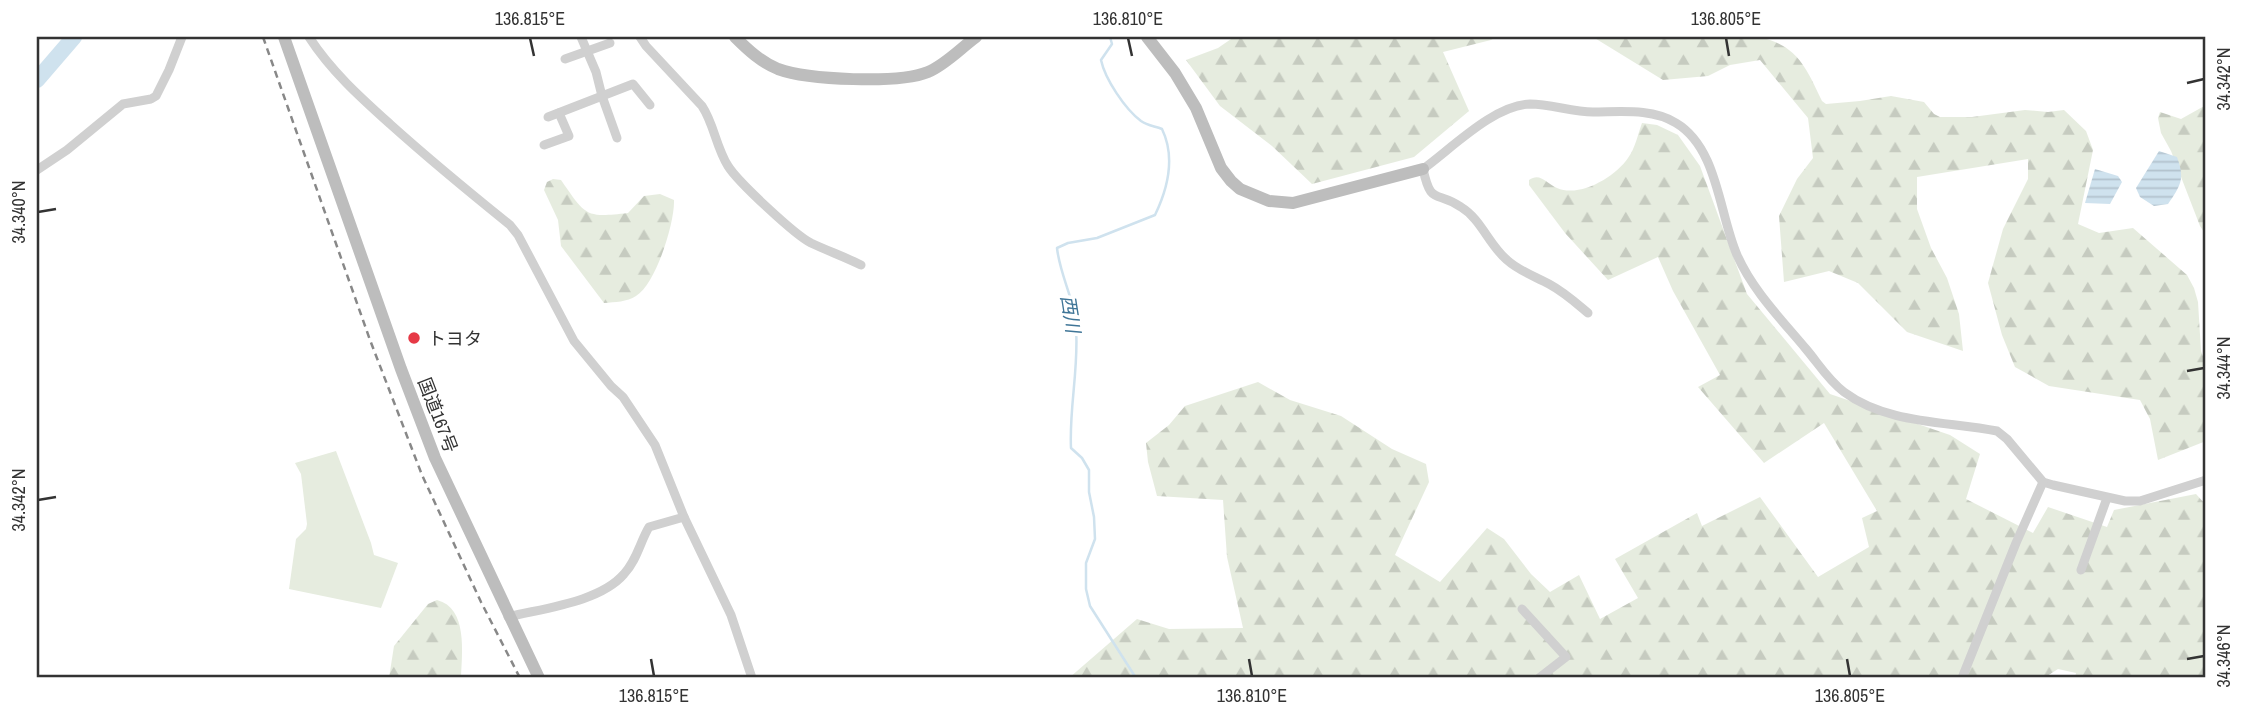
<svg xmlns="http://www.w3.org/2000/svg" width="2243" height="715" font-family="'Archivo Narrow','Noto Sans JP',sans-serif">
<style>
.grass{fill:#e6ecdf}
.forest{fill:url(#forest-firs)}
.water{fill:url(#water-rules)}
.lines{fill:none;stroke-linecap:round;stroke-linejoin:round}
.stream{stroke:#cfe2ee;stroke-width:2.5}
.river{stroke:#cfe2ee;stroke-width:16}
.street{stroke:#d0d0d0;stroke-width:9}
.secondary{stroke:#bdbdbd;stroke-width:12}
.rail{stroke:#888;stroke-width:2.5;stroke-dasharray:7 5;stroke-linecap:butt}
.ticks{fill:none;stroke:#333;stroke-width:2.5}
.poi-dot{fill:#e63946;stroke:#fff;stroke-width:2.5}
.labels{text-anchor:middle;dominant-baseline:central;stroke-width:7;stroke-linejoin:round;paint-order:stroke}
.poi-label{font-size:18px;fill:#333;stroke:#fff;text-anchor:start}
.street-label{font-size:18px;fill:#333;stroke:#fff}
.water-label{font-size:19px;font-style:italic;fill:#3f7597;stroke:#fff}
.neatline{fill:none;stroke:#333;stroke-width:2.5}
.ticks-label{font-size:18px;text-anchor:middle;fill:#333}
</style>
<defs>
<pattern id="forest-firs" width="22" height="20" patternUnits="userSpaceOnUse" patternTransform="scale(1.75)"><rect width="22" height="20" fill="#e6ecdf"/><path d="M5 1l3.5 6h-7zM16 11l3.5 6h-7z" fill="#c6cbc0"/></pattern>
<pattern id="water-rules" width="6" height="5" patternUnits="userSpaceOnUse" patternTransform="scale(1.75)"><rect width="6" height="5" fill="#cfe2ee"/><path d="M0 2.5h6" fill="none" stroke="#b2c2cd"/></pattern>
</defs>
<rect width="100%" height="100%" fill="#fff"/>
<path class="grass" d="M336,451L371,543L374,555L398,563L381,608L289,589L296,539L306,529L307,524L301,474L295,463Z"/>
<g class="forest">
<path d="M1234,37H1496L1491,40L1443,52L1469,111L1414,157L1312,184L1272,146L1220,106L1186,60L1218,48Z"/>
<path d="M1593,37H1758C1797,44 1807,69 1822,101L1826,104L1860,101L1891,96L1924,102L1934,114L1940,117H1972L2025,110L2048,112L2064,110L2086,131L2093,150L2078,224L2099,233L2133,228L2187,275L2194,288L2198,302L2201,351L2206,365V441L2158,460L2150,419L2140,400L2049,386L2015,367L2002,335L1988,283L2003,229L2028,179V159L1917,177V209L1931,248L1947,278L1959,314L1963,351L1907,332L1858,283L1829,271L1784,282L1779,216L1797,179L1813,158L1808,118L1760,60L1730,65L1708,76L1663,80Z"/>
<path d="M2206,105V235L2200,226L2171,151L2161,133L2158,118L2160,112L2181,119Z"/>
<path d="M1642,123L1657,125L1678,135L1700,166L1747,294L1830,394L1950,435L1980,454L1966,499L2033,533L2048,507L2107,527L2114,510L2196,494L2206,505V678H2075L2076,673L2058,669L2044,678H1069L1137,619L1169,629L1243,628L1227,557L1223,500L1157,496L1148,462L1146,443L1169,425L1185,406L1258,382L1290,400L1341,416L1392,449L1426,464L1429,482L1395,555L1440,582L1487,528L1504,539L1531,574L1550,592L1579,575L1600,619L1638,598L1615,559L1697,513L1702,526L1760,497L1818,577L1869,547L1862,518L1877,511L1824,423L1764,463L1698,387L1720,375L1673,291L1658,257L1608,280L1565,233L1529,185V180C1540,172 1546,183 1557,188C1580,198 1615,177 1628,158C1635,149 1638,134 1642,123Z"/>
<path d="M553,179L561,180C586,216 585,218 628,213L644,196L660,194L674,200C675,222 656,284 636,296C627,302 615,302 604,303L561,246L558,220L544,190L547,182Z"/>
<path d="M437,600C468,608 462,653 461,678H389L394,646L428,604Z"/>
</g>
<g class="water">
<path d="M2159,151L2177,157C2185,179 2181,185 2168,204L2154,206L2140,197L2136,188Z"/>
<path d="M2095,169L2118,176L2122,182L2110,204L2085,203Z"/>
</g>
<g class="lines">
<path class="stream" d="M1110,37L1112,44L1101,60C1105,79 1125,109 1141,121C1148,126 1155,126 1162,129C1176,158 1168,188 1155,215L1097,238L1068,243L1057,248C1060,276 1075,300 1076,328C1079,368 1069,408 1071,448L1082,458L1089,470V492L1094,517L1095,539L1086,563V589L1090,606L1136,678"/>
<path class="river" d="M37,80L74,37"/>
<g class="street">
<path d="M309,37C331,71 360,97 390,124C429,159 469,192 510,225L518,235L574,341L611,386L623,397L655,445L684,517L731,615L752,678"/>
<path d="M581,37L596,72L602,96L617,138"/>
<path d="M640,37L646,46L702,106C714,124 716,147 728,166C738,182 795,235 811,243C828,251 845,257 861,265"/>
<path d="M565,59L610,43"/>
<path d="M548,117L633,84L650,105"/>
<path d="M544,145L569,136L559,113"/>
<path d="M37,170L67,150L123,104L151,99L156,96L169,70L182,37"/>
<path d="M1588,313C1575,302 1564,292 1549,284C1534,276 1519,271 1507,260C1489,245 1481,219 1461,207C1436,190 1431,206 1423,169C1452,148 1494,105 1530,104C1551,104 1572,112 1593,112C1620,112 1652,108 1676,123C1718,148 1719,214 1737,255C1753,291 1781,319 1806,349C1818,363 1828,380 1844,392C1887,424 1946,421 1997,431L2007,439L2043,482L2053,485L2125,501H2140L2206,480"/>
<path d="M2081,570L2107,498"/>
<path d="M1522,609L1566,657L1539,678"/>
<path d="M508,617C544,608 600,602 624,574C637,560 640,542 649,527L684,517"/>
<path d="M1962,678L2016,543L2043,482"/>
</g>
<g class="secondary">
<path d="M284,37L401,369L435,458L539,678"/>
<path d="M735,37C748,50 761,62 778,69C808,80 899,84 928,72C945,65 961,48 976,37"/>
<path d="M1147,37L1175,73L1196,108L1221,168L1231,181L1240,189L1269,201L1293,203L1423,169"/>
</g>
<path class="rail" d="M263,37L370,340L422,475L481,602L520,678"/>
</g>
<path class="ticks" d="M530,38L534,56M1128,38L1132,56M1726,38L1729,56M2187,83L2204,79M38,212L56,209M2187,371L2204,368M38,500L56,497M651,659L654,676M1249,659L1252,676M1847,659L1850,676M2187,659L2204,656"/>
<circle class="poi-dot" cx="414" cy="338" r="7"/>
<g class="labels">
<g class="poi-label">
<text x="428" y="338">トヨタ</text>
</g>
<g class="street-label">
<text transform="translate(438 415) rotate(69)">国道167号</text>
</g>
<g class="water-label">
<text transform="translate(1071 314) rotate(81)">西川</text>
</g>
</g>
<rect width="2243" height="715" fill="none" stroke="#ffffff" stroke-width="77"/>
<rect x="38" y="38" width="2166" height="638" class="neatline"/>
<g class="ticks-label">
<text x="530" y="25">136.815°E</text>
<text x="1128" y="25">136.810°E</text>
<text x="1726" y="25">136.805°E</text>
<text transform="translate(2224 79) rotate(-90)" y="6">34.342°N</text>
<text transform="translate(19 212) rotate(-90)" y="6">34.340°N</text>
<text transform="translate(2224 368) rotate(-90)" y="6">34.344°N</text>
<text transform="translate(19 500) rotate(-90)" y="6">34.342°N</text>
<text transform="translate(2224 656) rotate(-90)" y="6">34.346°N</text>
<text x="654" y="702">136.815°E</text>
<text x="1252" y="702">136.810°E</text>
<text x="1850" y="702">136.805°E</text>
</g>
</svg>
